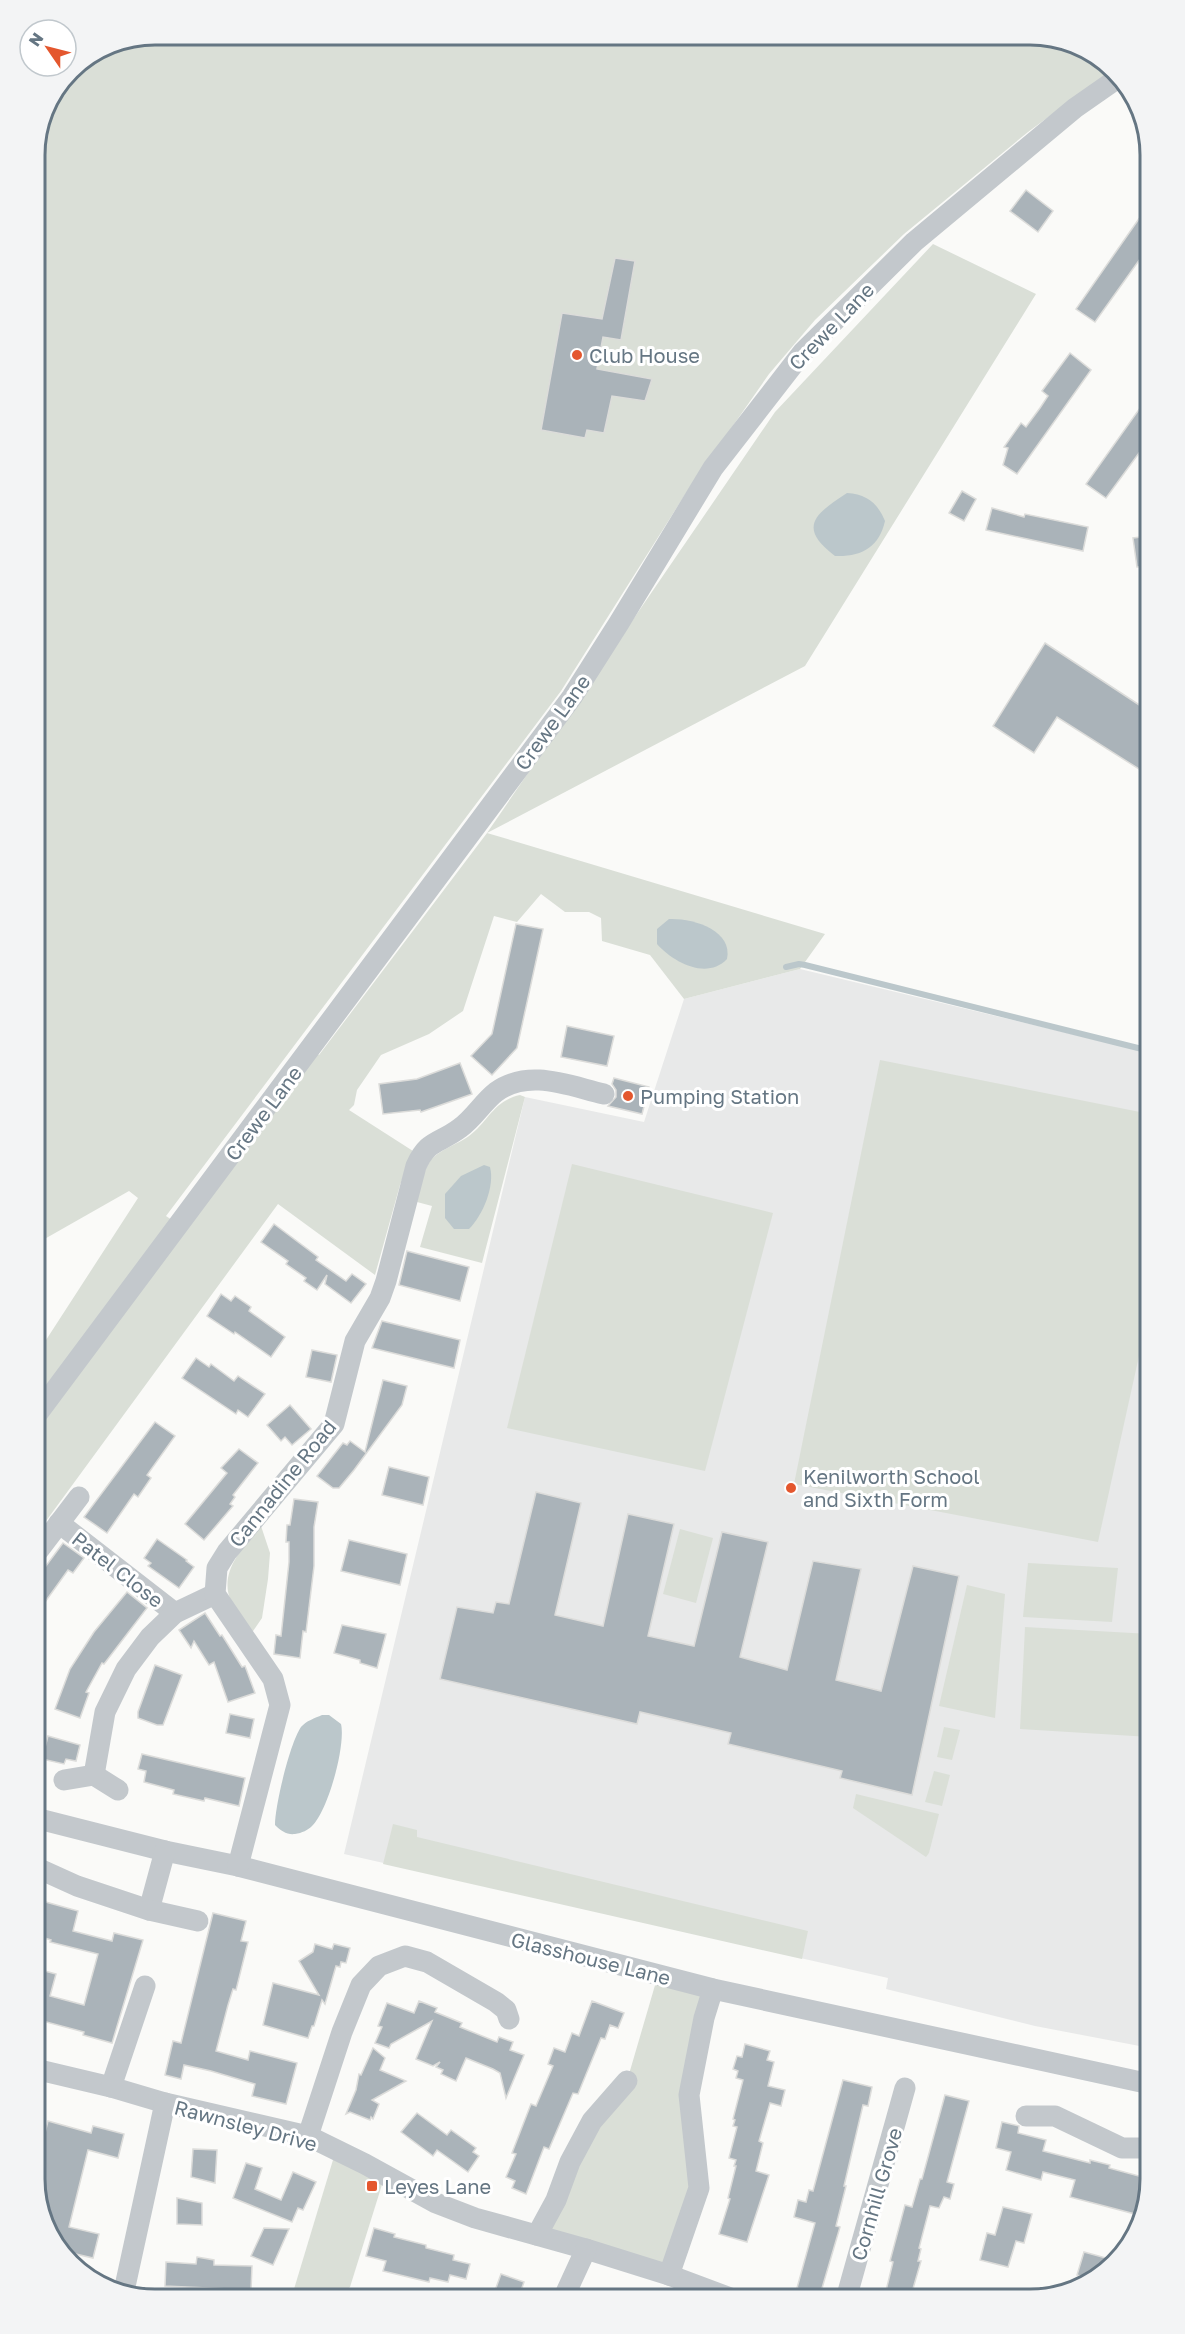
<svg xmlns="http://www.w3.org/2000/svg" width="1185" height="2334" font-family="'Golos Text',sans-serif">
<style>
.built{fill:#e8e9e9}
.green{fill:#dadfd7}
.water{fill:#bbc7cb}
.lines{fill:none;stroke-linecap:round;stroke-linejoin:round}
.stream{stroke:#bbc7cb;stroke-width:6}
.building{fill:#aab3b9;stroke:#dcdcda;stroke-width:1.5}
.minor{stroke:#c3c8cc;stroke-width:21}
.poi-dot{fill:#e4572e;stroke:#fff;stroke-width:2}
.labels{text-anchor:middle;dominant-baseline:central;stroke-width:6;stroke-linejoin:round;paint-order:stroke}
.street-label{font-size:20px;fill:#657683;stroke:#fff}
.poi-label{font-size:20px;fill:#657683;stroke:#fff;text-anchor:start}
.rim{fill:none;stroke:#657683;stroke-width:3}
</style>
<rect width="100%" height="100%" fill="#fafaf8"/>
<path class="built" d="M800,969L1150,1053V2048L1035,2026L886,1989L888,1978L344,1854L525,1097L644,1122L684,999Z"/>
<g class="green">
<path d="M155,35H1039L1103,59L1112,70L1028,132L904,234L815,320L769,374L686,493L561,691L166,1216L178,1224L310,1049L319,1055L487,833L775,412L933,244L1036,294L805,666L487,833L825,934L800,969L684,999L650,955L602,941L601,918L589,912H565L541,894L517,922L494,916L463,1011L429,1034L381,1055L357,1090L354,1105L349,1110L413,1151L400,1185L375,1275L278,1204L35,1536V1357L138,1198L129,1191L41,1241L35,1250V147L47,102L70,69L109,44Z"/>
<path d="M880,1060L1150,1114V1306L1098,1542L794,1484Z"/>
<path d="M520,1095L525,1097L482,1263L420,1247L432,1206L417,1202C420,1189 422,1173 430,1161C437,1151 458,1144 469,1136C489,1121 493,1101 520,1095Z"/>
<path d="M572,1164L773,1213L705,1471L507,1428Z"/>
<path d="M261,1526L270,1553L268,1579L262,1618L251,1634C245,1623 237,1612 231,1601C218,1572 244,1546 261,1526Z"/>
<path d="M680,1529L713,1538L696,1603L663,1594Z"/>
<path d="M1028,1563L1118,1568L1112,1622L1023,1617Z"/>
<path d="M967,1585L1005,1594L995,1718L939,1706Z"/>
<path d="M1025,1627L1150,1634V1737L1020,1729Z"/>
<path d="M944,1727L960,1730L952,1760L937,1757Z"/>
<path d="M934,1771L950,1775L942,1806L925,1802Z"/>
<path d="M856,1794L939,1814L929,1853L926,1857L853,1808Z"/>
<path d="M393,1824L417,1830V1837L808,1931L802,1959L383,1864Z"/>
<path d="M658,1975L713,1989L689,2095L699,2188L669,2275L537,2235L627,2081Z"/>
<path d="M336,2150L385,2175L350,2287L338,2299H291Z"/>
</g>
<g class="water">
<path d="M847,493C867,494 878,504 885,521C879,547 862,557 835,556C797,527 815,514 847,493Z"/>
<path d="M669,919C693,918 733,930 727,959C707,980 674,963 657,944V929Z"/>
<path d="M484,1165L490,1167C495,1186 483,1215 469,1229H454L445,1218V1194L461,1176Z"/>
<path d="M322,1715H329L341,1724C346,1745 328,1811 312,1826C308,1830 302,1833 295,1834C287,1835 281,1831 275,1825C275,1805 290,1743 301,1727C306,1721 315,1718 322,1715Z"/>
</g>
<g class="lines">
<path class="stream" d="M786,967L799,964L805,965L1150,1051"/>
</g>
<g class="building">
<path d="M1026,190L1053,211L1038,232L1010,211Z"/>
<path d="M1150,203V245L1095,322L1076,309Z"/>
<path d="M615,258L635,261L621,340L603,337L597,369L652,379L645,401L612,396L604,433L587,430L585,438L541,430L562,313L602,319Z"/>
<path d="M1070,353L1091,370L1017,474L1003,465L1008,448L1004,447L1021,423L1026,427L1040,408L1048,396L1042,391Z"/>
<path d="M1150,394V438L1106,498L1086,484Z"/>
<path d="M962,491L976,499L964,521L949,513Z"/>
<path d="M992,508L1024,517L1025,514L1088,527L1083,551L986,530Z"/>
<path d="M1150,536V566L1137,567L1133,538Z"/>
<path d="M1045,643L1150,712V776L1057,717L1034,753L993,726Z"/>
<path d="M516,924L543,929L517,1048L492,1075L471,1056L492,1034Z"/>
<path d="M567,1026L614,1036L607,1066L561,1057Z"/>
<path d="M460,1063L472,1094L421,1112L420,1110L383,1114L379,1084L417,1079Z"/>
<path d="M614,1078L649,1087L642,1114L608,1106L616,1097V1090L612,1084Z"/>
<path d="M274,1224L318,1257L316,1260L346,1281L352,1274L366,1284L351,1303L325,1284L327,1275L317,1290L304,1281L306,1278L286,1264L288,1261L261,1242Z"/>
<path d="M407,1251L469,1267L460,1301L399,1285Z"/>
<path d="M221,1294L231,1301L235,1296L251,1307L249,1311L285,1337L271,1357L235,1332L234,1334L207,1316Z"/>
<path d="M382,1321L460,1340L454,1368L372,1348Z"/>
<path d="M312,1350L337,1355L331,1382L306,1377Z"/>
<path d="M196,1358L209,1367L211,1364L234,1381L238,1376L265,1394L248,1417L238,1410L236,1414L182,1378Z"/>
<path d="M383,1380L407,1386L402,1405L354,1470L339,1488H333L317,1476L343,1443L347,1445L350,1441L365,1452Z"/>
<path d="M290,1405L311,1429L292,1445L285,1437L281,1441L267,1425Z"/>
<path d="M155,1422L175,1436L147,1475L151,1478L138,1497L134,1494L107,1533L84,1517Z"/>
<path d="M239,1449L258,1463L233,1495L235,1497L230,1504L233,1506L204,1540L185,1524L227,1473L221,1468Z"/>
<path d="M389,1467L429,1477L423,1505L382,1495Z"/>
<path d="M536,1492L581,1503L555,1615L603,1626L628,1514L674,1524L648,1636L694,1646L722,1532L768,1542L740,1657L787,1670L813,1561L861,1569L836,1680L881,1691L913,1566L959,1576L912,1795L840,1778L842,1771L728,1744L731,1733L640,1712L637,1724L440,1679L457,1607L493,1613L496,1602L509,1604Z"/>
<path d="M294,1499L318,1502L314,1527V1566L306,1632L303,1631L300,1658L274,1654L276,1635L281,1636L289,1562V1542H286L287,1525H290Z"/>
<path d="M157,1539L187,1560L186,1561L194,1567L179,1588L148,1566L151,1563L144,1558Z"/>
<path d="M349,1540L407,1554L400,1585L341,1571Z"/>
<path d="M63,1543L84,1558L73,1573L68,1570L35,1616V1568L39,1567L43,1570Z"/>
<path d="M127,1592L147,1608L104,1664L102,1663L86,1692L89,1693L80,1718L55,1709L70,1669L94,1632Z"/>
<path d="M205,1613L220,1636L222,1635L242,1667L245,1666L255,1693L228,1702L214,1662L209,1665L194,1641L191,1648L179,1630Z"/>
<path d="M342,1625L386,1634L377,1668L360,1663V1660L334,1653Z"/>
<path d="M155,1665L182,1675L163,1725H157L138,1718V1712Z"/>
<path d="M230,1714L254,1719L250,1738L226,1733Z"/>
<path d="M48,1736L80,1745L76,1761L66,1759L64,1764L42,1759Z"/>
<path d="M142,1754L245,1778L239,1806L205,1798L204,1801L173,1794L174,1790L144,1782L146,1771L138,1769Z"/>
<path d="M35,1899L78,1911L73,1931L112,1941L114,1933L143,1940L112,2043L83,2035L84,2032L35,2019V1995L41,1970L56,1974L50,1996L84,2005L98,1954L50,1942L51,1940L35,1935Z"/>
<path d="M213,1913L246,1921L241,1941L248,1942L236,1990L233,1989L228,2005L216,2051L248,2060L250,2051L297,2063L286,2104L252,2096L255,2084L211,2071L184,2065L181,2079L165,2075L173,2041L181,2043Z"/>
<path d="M315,1944L332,1949L334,1944L350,1948L346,1963L341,1962L340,1967L336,1966L325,2004L322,2000L314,2026H312L308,2038L263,2025L273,1983L319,1995L299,1961L313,1952Z"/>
<path d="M419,2001L437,2008L435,2012L462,2023L460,2027L497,2042L499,2037L513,2042L510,2050L524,2055L506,2098L500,2073L493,2069L466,2058L456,2081L441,2074L443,2070L436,2067L440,2062L433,2066L416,2059L432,2021L391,2044L389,2048L375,2043L382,2027L378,2026L387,2003L414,2013Z"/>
<path d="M592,2001L624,2013L618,2028L610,2025L605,2039L601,2038L578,2094L573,2093L549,2149L544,2147L526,2194L512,2188L515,2181L506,2177L516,2154L512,2153L531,2104L536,2106L553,2066L548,2064L554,2048L565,2052L572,2033L579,2036Z"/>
<path d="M745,2044L770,2051L767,2060L774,2062L768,2086L785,2090L781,2106L770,2103L759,2141L763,2143L756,2171L769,2175L747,2242L719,2234L730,2199L728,2198L736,2166H734L736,2160L729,2158L737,2127L733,2126L735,2120L733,2119L743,2080L736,2078L738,2071L733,2069L737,2056L742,2057Z"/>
<path d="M373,2048L385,2058L380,2070L406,2081L372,2100L379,2104L373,2119L371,2117L370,2120L350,2112L346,2114L356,2090L359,2074L361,2075Z"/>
<path d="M843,2080L872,2087L868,2106L863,2105L844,2186H846L836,2226L840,2227L820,2295L797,2288L815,2223L794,2217L798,2200L806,2202L809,2190L813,2191Z"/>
<path d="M945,2095L969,2101L947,2182L954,2184L950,2199L944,2197L939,2208L930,2206L919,2248L921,2249L918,2261H921L910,2299H884L893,2262L890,2261L905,2205L912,2207L920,2179H922Z"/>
<path d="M417,2113L447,2135L451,2130L476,2148L473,2152L479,2156L468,2172L437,2150L433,2156L401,2132Z"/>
<path d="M48,2121L91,2133L93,2126L124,2134L118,2158L88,2150L69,2227L99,2234L93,2258L63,2251L44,2225L34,2177Z"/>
<path d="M1002,2122L1019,2126L1018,2133L1046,2140L1043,2151L1090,2163V2160L1110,2165L1109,2168L1150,2179L1145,2198L1140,2197L1135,2214L1070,2197L1075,2180L1043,2172L1041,2180L1006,2170L1011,2152L996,2148Z"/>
<path d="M193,2149L217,2150L215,2183L191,2177Z"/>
<path d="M246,2163L262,2168L255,2189L281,2200L293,2172L316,2182L303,2210L298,2208L292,2222L233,2198Z"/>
<path d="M177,2198L202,2203V2225L177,2224Z"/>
<path d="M1003,2207L1032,2214L1024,2243L1016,2241L1008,2267L980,2260L987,2233L995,2235Z"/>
<path d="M264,2228L289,2229L273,2265L251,2256Z"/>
<path d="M374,2228L395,2234L394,2237L426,2245V2248L454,2255L453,2260L470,2264L466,2279L450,2275L448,2282L430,2278L429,2282L383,2271L386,2261L366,2256Z"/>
<path d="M1084,2252L1095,2255L1113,2260L1090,2279L1077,2275Z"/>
<path d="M197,2257L214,2260V2265L252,2266L251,2290L165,2286L166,2262L196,2264Z"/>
<path d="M501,2274L524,2282L518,2299H492Z"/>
</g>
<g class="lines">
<g class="minor">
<path d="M35,1417L572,697L619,623L713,468L803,352L914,242L1075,108L1118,78"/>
<path d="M59,1523L175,1613"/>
<path d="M35,1555L79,1497"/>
<path d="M94,1775L118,1790"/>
<path d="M64,1780L94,1775L105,1712L126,1669L150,1637L175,1613L215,1594"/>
<path d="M35,1818L165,1851L238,1866L713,1989L1150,2084"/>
<path d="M238,1866L280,1705L273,1679L215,1594L217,1568L227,1552L334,1424L355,1341L380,1298L386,1281L416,1166C428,1139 439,1144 460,1128C474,1118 483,1102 496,1092C529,1068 569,1086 604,1094"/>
<path d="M35,1867L77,1886L149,1910L165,1851"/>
<path d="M149,1910L198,1921"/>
<path d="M35,2069L111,2087L165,2103L308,2136L365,2164L436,2203L475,2218L586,2249L669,2275L733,2299"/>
<path d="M111,2087L145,1986"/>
<path d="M1026,2116H1055L1122,2148H1150"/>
<path d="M308,2136L342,2032L361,1985L379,1966L405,1956L427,1962L496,2002L506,2010L509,2019"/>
<path d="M537,2235L556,2200L570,2162L592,2121L627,2081"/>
<path d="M669,2275L699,2188L689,2095L704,2018L713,1989"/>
<path d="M124,2291L165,2103"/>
<path d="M563,2299L586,2249"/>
<path d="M846,2299L905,2088"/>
</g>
</g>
<g class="poi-dot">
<circle cx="577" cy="355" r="6"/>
<circle cx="628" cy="1096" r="6"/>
<circle cx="791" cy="1488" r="6"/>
<rect x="366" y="2180" width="12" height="12" rx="3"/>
</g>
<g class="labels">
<g class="street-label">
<text transform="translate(831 326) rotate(-46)">Crewe Lane</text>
<text transform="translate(552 722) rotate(-54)">Crewe Lane</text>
<text transform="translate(263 1113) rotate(-53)">Crewe Lane</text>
<text transform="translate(282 1483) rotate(-51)">Cannadine Road</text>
<text transform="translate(118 1569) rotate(38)">Patel Close</text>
<text transform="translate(591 1958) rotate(14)">Glasshouse Lane</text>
<text transform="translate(246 2125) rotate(15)">Rawnsley Drive</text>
<text transform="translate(876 2194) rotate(-74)">Cornhill Grove</text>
</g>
<g class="poi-label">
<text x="589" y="355">Club House</text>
<text x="640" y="1096">Pumping Station</text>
<text x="803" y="1476">Kenilworth School<tspan x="803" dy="23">and Sixth Form</tspan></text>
<text x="384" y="2186">Leyes Lane</text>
</g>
</g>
<path d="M0 0H1185V2334H0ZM155 45H1030A110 110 0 0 1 1140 155V2179A110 110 0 0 1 1030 2289H155A110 110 0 0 1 45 2179V155A110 110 0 0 1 155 45Z" fill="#f3f4f5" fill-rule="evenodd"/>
<path class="rim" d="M155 45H1030A110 110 0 0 1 1140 155V2179A110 110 0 0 1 1030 2289H155A110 110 0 0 1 45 2179V155A110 110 0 0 1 155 45Z"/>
<g transform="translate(48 48) rotate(305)"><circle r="28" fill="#ffffff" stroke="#c1c8cd" stroke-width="1.5"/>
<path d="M0-4.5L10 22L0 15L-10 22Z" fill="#e4572e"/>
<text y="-9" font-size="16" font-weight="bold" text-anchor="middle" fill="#657683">N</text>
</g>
</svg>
